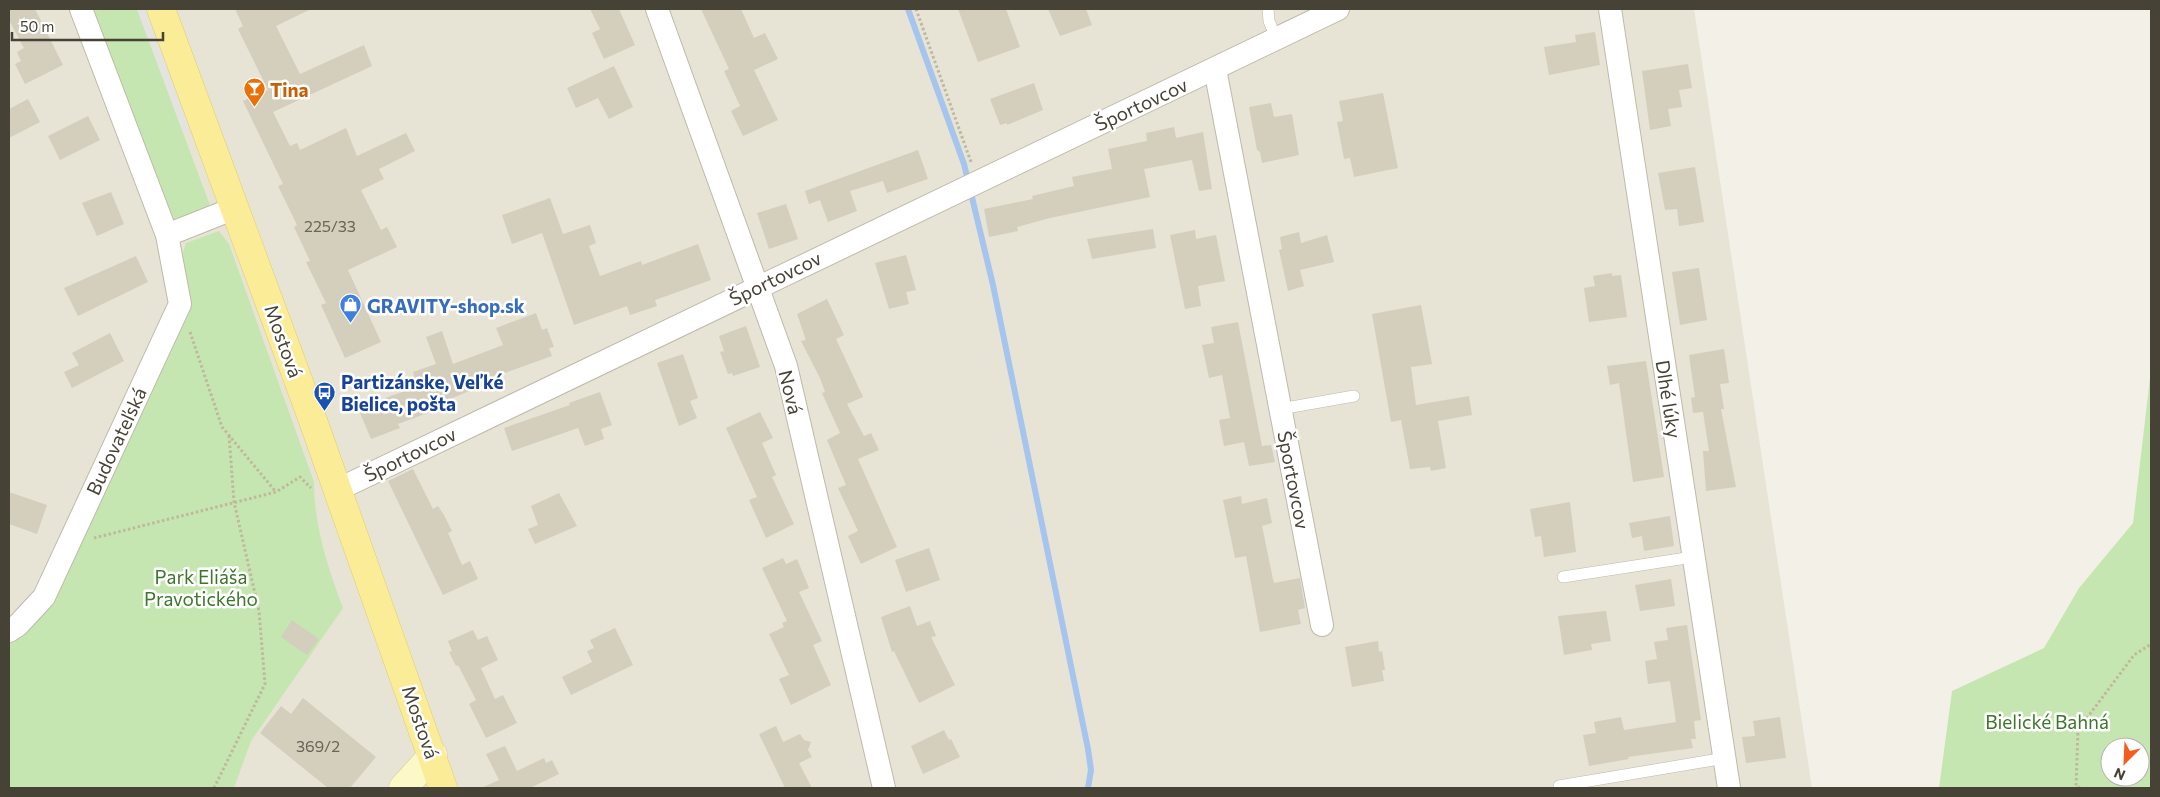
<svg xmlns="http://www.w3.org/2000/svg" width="2160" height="797" font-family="Commissioner,sans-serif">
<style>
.residential{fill:#e7e4d5}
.green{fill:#c6e6b1;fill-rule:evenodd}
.parking{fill:#e4e3df}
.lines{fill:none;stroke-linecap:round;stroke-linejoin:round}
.stream{stroke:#a5c5ee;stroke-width:6}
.building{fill:#d4cebd}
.service-casing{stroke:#bebaaa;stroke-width:12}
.minor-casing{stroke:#bebaaa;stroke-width:24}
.secondary-casing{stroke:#d2cb98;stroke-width:29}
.primary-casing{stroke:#e0ce68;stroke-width:29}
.path{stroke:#bfb89b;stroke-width:3;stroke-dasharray:2.5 2.5;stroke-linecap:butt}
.service{stroke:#fff;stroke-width:11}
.minor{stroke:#fff;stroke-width:22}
.secondary{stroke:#fdf8c7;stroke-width:28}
.primary{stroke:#fbed98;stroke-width:28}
.labels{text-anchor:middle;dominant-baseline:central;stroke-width:5;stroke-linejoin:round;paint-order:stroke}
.number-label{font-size:16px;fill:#6a6558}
.food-label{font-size:19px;font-weight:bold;fill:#c56008;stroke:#fff;text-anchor:start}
.street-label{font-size:19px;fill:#464236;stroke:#fff}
.shop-label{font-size:19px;font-weight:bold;fill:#366cbe;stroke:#fff;text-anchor:start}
.transit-label{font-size:19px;font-weight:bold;fill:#164399;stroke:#fff;text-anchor:start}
.park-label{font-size:19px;fill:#3c762b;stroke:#fff}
</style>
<rect width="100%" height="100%" fill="#f3f1e7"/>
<path class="residential" d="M9,9H1694L1812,788H9Z"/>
<g class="green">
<path d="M90,9H137L211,208L172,226Z"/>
<path d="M219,231L229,244L314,482C314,526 328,568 343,608L251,741L234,788H9V643L53,605L190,307L177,270L186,243Z"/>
<path d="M2151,369V788H1939L1952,691L2044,648L2079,588L2133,523ZM2110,747H2140V777H2110Z"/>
</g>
<path class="parking" d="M137,9H147L191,129L183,132Z"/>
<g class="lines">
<path class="stream" d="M908,9L964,164L993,285L1088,749L1091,770L1088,788"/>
</g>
<g class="building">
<path d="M9,9H35L63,65L25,84L15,64L21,61L17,52L24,48L9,20Z"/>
<path d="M235,9H311L276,26L300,74L364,45L372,66L273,112L290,146L297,143L300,150L346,128L357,156L406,133L415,151L379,169L384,179L361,190L381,230L387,227L397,247L348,270L381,342L345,358L321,305L326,303L306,262L310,261L294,227L297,225L278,186L283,184L243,101L268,90L238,29L243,26Z"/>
<path d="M590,9H619L635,45L604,59L592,33L600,29Z"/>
<path d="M701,9H741L754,38L765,33L778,59L754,70L778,120L743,136L731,111L740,106L724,71L729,69Z"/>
<path d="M958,9H1006L1020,47L978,62Z"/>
<path d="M1048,9H1086L1092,25L1060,36Z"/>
<path d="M1595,32L1600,65L1549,75L1544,47L1576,42L1575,35Z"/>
<path d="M1688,64L1692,88L1679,90L1682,107L1668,109L1671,126L1650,130L1642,71Z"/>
<path d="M614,66L633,107L609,119L598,98L576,108L567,88Z"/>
<path d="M1034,83L1043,110L1007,125V123L1000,125L990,99Z"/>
<path d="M1383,93L1398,168L1354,177L1350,158L1344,159L1337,122L1343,121L1339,101Z"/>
<path d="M28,99L40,122L9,138V109Z"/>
<path d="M1271,103L1274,117L1292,114L1299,155L1262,163L1260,152L1257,150L1249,107Z"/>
<path d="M88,116L100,140L60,160L48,136Z"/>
<path d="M1174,127L1176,138L1203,132L1212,189L1199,191L1192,160L1144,169L1150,197L1050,218L1017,227L1018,231L989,237L984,209L1033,199L1032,196L1074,186L1072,177L1112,169L1108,149L1147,141L1146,133Z"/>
<path d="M918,150L928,179L887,193L883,181L850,191L857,211L828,222L820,200L809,204L805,191Z"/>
<path d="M1695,167L1704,222L1679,226L1677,209L1665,210L1658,173Z"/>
<path d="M111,192L124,224L97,236L82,203Z"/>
<path d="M550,198L563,234L590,225L596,243L589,246L600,276L641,261L642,265L698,244L711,280L655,300L657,306L630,315L627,306L574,325L542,233L512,244L502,215Z"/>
<path d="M786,204L798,239L769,249L757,213Z"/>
<path d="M1153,229L1156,248L1092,259L1087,239Z"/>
<path d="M1195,230L1196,239L1216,235L1225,281L1198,286L1201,306L1185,309L1170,235Z"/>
<path d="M1299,232L1301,243L1327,235L1334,262L1300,270L1304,286L1288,291L1279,250L1282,249L1280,237Z"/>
<path d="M906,255L916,290L906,292L909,304L889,309L875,263Z"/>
<path d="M136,256L148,282L78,316L64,288Z"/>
<path d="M1699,268L1707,320L1680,325L1672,272Z"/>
<path d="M1612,273V276L1621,275L1627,317L1589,322L1584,288L1595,286L1593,276Z"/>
<path d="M827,299L844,335L836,339L863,397L847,404L864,436L871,433L879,450L858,459L897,547L861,564L848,536L858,531L838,488L846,485L827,440L840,433L822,393L825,392L820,378L801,341L806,340L797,314Z"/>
<path d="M1421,305L1432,364L1411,367L1416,405L1469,396L1472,415L1438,421L1446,468L1431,471L1430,467L1410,469L1401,420L1391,422L1372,314Z"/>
<path d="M536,313L542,330L547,328L554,347L549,348L552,356L502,374L503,377L450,399L452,404L398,424L400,428L371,439L358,408L410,389L407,382L415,379L413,372L436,364L426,337L442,331L453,364L503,345L496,328Z"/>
<path d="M1238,322L1262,446L1271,445L1275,462L1249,466L1244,442L1224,446L1219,420L1230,418L1222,375L1209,378L1202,345L1214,343L1211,327Z"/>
<path d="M746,326L760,367L733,376L732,373L728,374L720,352L724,351L719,336Z"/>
<path d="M110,333L124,361L72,388L64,372L79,365L72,353Z"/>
<path d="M1724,349L1729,383L1720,384L1724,409H1721L1736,487L1706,491L1703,451H1709L1703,412L1693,413L1691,398L1695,397L1689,355Z"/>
<path d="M683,354L698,398L690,401L697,418L679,426L657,363Z"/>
<path d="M1646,361L1664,477L1633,482L1619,383L1610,385L1607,366Z"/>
<path d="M600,392L612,425L601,429L604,439L585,446L578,428L512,451L504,428L570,405L569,403Z"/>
<path d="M760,412L773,438L762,443L776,475L772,477L794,524L766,538L749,500L757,497L726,428Z"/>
<path d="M413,469L433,509L438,506L444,515L452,531L448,533L462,565L470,561L478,579L443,595L388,481Z"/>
<path d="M9,492L47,505L37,534L9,524Z"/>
<path d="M559,493L577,526L535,544L528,529L538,525L531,506Z"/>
<path d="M1241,496L1242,504L1267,498L1272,523L1262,526L1273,579L1274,583L1300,578L1305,608L1298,610L1301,624L1260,632L1246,556L1235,558L1223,500Z"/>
<path d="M1570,502L1576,552L1544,557L1541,536L1535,537L1530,509Z"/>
<path d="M1670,516L1674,546L1644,551L1642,536L1632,538L1629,523Z"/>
<path d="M929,548L940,580L906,592L895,560Z"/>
<path d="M783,558L786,564L797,559L809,588L799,592L822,641L813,645L831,685L791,705L779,679L789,675L769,634L784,627L782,623L787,621L762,568Z"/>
<path d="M1671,579L1675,606L1640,611L1635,585Z"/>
<path d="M910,606L917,626L930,621L936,636L931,637L955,685L919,703L894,651L892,652L881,617Z"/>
<path d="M1606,611L1611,641L1591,644L1592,650L1564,655L1558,616Z"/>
<path d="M292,620L319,639L307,655L281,637Z"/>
<path d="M1687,625L1701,720L1694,721L1696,739H1691L1693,748L1628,757L1629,759L1589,766L1583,735L1596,733L1594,722L1621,717L1624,730L1676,722L1670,681L1648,684L1645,661L1657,659L1654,642L1668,640L1666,628Z"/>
<path d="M615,628L633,665L571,695L562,677L592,662L587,651L594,648L590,640Z"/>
<path d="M473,630L478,640L487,636L498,660L481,668L495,699L503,695L517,723L486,738L469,704L476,700L458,665L456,666L449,652L452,651L448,641Z"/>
<path d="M1378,641L1379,652L1382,651L1385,670H1382L1384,681L1352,687L1345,647Z"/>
<path d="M303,698L376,757L350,788H328L260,733L281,706L291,714Z"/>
<path d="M1780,717L1786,758L1746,763L1742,737L1755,736L1753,721Z"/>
<path d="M776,726L783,742L800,734L804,740L811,742L808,750L812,757L799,763L812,788H785L759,734Z"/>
<path d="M944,730L949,740L951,739L960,757L923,774L911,746Z"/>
<path d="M505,746L517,771L544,758L546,763L552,760L559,774L530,788H481L499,780L486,754Z"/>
</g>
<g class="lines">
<defs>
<g id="service">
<path d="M1268,9L1269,21L1276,38"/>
<path d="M1280,409L1354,396"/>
<path d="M1563,577L1693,557"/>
<path d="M1559,786L1725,758"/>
</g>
<g id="minor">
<path d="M657,9L786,366L884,788"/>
<path d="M1610,9L1729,788"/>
<path d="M1215,69L1322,625"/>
<path d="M167,235L235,208"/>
<path d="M337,490L1338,9"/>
<path d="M9,631L18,625L44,597L180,304L167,235L81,9"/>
</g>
<path id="secondary" d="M403,788L433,755"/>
<path id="primary" d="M161,9L311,415L443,788"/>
</defs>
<use href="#service" class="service-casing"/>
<use href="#minor" class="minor-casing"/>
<use href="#secondary" class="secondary-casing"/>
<use href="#primary" class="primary-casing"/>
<g class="path">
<path d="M916,9L971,162"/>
<path d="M190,332L222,427L276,492"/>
<path d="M94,538L276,492L300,477L311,488"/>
<path d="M214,788L265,684L259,611L234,502L229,435"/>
<path d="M2080,788L2076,786L2078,730L2134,655L2151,644"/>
</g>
<use href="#service" class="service"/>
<use href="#minor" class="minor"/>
<use href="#secondary" class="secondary"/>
<use href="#primary" class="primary"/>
</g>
<defs>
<symbol id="bar-pin" viewBox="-11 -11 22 30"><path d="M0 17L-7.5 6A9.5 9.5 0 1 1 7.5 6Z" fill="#e8710a" stroke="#fff"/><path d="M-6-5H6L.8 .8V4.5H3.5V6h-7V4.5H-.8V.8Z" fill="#fff"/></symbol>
<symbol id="shop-pin" viewBox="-11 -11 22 30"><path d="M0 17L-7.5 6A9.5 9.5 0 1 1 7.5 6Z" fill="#3f7fe0" stroke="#fff"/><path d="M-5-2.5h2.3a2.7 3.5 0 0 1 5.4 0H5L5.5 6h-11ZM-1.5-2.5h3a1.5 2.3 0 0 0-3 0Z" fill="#fff"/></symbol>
<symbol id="bus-pin" viewBox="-11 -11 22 30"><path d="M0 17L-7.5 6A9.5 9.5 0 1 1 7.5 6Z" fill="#1a4fb4" stroke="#fff"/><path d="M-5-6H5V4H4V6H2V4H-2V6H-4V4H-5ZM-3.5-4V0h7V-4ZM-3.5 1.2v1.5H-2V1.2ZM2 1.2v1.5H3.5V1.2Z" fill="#fff"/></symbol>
</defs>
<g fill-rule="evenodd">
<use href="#bar-pin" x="242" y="76" width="25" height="34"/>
<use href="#shop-pin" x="338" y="292" width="25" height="34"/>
<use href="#bus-pin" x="312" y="380" width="25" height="34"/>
</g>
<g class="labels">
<g class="number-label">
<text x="330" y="225">225/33</text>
<text x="318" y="745">369/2</text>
</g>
<g class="food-label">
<text x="270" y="89">Tina</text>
</g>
<g class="street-label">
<text transform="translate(1141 104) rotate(-25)">Športovcov</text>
<text transform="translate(775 278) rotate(-26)">Športovcov</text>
<text transform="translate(284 341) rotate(70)">Mostová</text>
<text transform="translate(791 392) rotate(76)">Nová</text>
<text transform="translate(1669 399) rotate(81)">Dlhé lúky</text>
<text transform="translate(116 441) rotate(-65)">Budovateľská</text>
<text transform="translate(410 454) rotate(-26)">Športovcov</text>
<text transform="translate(1294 480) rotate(79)">Športovcov</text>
<text transform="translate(421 722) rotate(71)">Mostová</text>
</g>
<g class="shop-label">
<text x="367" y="305">GRAVITY-shop.sk</text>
</g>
<g class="transit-label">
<text x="341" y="381">Partizánske, Veľké<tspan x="341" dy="22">Bielice, pošta</tspan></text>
</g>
<g class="park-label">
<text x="201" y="576">Park Eliáša<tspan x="201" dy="22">Pravotického</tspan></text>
<text x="2047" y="721">Bielické Bahná</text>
</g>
</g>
<rect width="2160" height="797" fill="none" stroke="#464236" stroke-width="20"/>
<g transform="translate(2125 762) rotate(204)"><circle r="24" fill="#ffffff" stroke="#b5b3af"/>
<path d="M0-4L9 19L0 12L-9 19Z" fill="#f35d1d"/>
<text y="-8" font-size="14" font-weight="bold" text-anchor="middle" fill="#464236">N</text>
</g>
<path d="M12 32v8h151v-8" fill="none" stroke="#464236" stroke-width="2.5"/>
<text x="20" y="32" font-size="15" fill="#464236" stroke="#ffffff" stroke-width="4" paint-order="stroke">50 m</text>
</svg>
